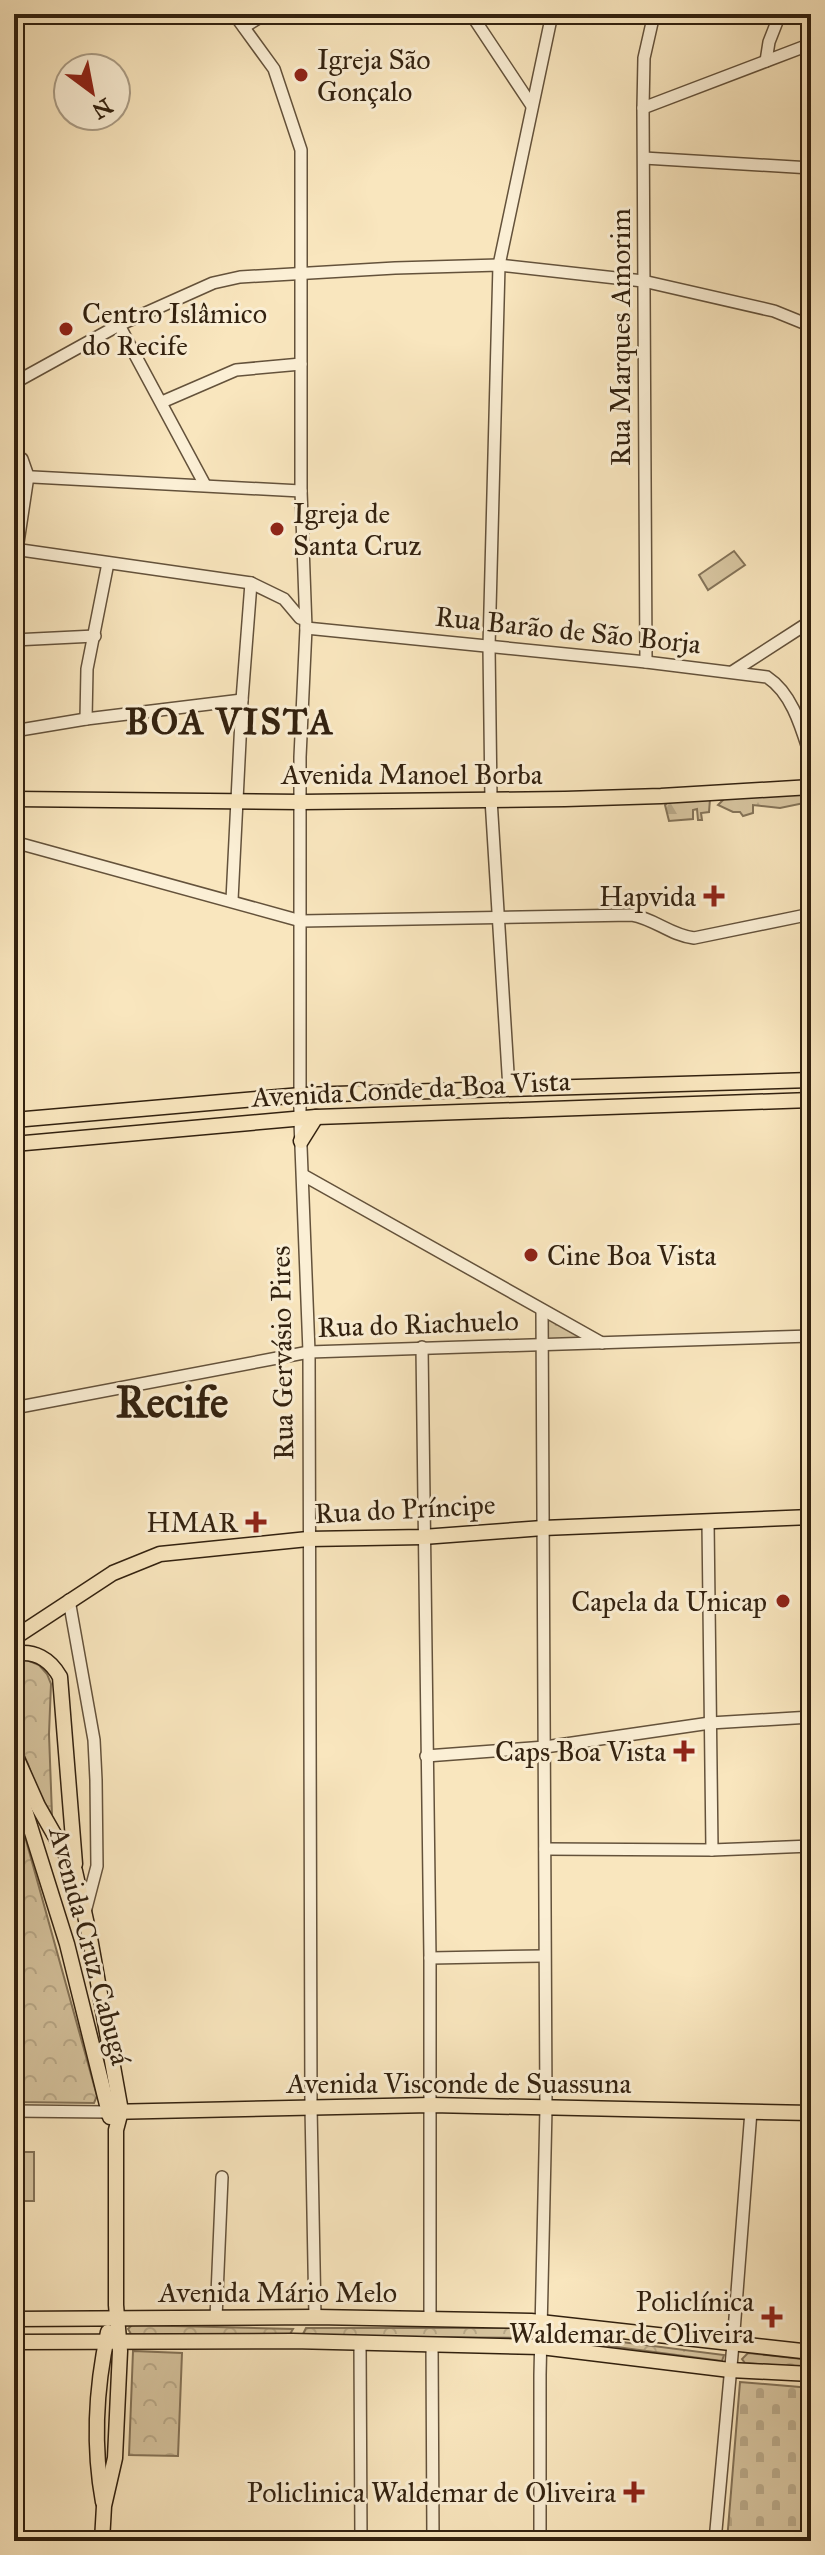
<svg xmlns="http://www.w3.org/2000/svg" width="825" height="2555" font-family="'IM FELL Great Primer',serif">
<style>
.grass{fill:#d7c5a0;stroke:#847358;stroke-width:2}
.forest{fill:url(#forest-firs);stroke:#847358;stroke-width:2}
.cemetery{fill:url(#cemetery-stones);stroke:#847358;stroke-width:2}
.park{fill:url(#park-crowns);stroke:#847358;stroke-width:2}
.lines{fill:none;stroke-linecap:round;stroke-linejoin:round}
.minor-casing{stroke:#64523b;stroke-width:14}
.major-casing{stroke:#32210f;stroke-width:17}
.minor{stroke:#fbefd5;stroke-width:11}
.major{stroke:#f9e6be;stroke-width:14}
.poi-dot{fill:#8f2418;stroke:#fbefd5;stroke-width:3}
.labels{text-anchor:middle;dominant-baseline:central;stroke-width:6;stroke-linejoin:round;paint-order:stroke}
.poi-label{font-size:28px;fill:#32210f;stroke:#fbefd5;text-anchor:end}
.street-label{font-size:28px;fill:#32210f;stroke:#fbefd5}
.district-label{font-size:36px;font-weight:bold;letter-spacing:2px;fill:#32210f;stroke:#fbefd5}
.town-label{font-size:44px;font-weight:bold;fill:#32210f;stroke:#fbefd5}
</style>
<defs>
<pattern id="forest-firs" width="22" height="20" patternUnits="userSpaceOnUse" patternTransform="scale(2)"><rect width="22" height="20" fill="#d7c5a0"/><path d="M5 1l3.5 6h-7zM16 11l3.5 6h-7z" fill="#b9a989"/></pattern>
<pattern id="cemetery-stones" width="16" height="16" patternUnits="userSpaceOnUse" patternTransform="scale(2)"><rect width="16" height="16" fill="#d7c5a0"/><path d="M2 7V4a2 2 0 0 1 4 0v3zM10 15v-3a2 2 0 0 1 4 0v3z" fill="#b9a989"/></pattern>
<pattern id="park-crowns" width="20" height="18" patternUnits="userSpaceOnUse" patternTransform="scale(2)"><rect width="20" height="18" fill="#d7c5a0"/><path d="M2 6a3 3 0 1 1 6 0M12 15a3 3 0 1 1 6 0" fill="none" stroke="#b9a989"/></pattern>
</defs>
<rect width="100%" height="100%" fill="#f9e6be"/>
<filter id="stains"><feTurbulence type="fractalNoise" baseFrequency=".0025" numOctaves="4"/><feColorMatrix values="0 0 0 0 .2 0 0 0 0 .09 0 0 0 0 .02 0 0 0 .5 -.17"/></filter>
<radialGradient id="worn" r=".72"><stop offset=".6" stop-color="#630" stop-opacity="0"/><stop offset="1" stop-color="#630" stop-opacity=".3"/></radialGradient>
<g class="grass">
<path d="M734,551L745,565L708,590L699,575Z"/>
<rect x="14" y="2152" width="20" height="49"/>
</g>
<g class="forest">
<path d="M806,790L809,802L780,808L753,805V813L743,816L740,812H733L718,805L725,798Z"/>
<path d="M710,799L709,812L701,813L702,820H698L697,809L693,810V819L669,821L665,805L669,801Z"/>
</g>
<path class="cemetery" d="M740,2382L811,2388V2541H727Z"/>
<g class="park">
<path d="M542,1310L603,1343H542Z"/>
<path d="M22,1658L39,1665L47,1674L51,1684L49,1734L52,1815L37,1791L28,1764L14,1734V1659Z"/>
<path d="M14,1797L97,2096L94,2103L14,2102Z"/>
<path d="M132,2325L293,2329L289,2336L131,2334L128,2329Z"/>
<path d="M306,2328H527L525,2338L302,2336Z"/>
<path d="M560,2330L567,2335L724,2355L722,2361L556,2339Z"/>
<path d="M133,2351L182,2353L178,2456L129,2455Z"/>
<path d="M748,2353L811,2360V2368L745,2363L742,2359Z"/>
</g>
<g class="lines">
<defs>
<g id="minor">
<path d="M234,14L274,69L301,150V491L306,628L300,757V1121L309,1352L311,2107L315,2317"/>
<path d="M471,14L532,106"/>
<path d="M14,27L25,14"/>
<path d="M244,27L265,14"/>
<path d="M766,61L769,42L780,14"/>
<path d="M643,108L811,44"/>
<path d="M644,158L811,168"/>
<path d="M119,325L205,485"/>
<path d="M14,383L119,325L213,283L240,277L395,268L499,265L643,281L774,311L811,326"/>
<path d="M162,402L236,370L301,364"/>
<path d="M14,457L22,459L28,476L17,549"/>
<path d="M14,476L301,491"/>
<path d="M14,549L251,583L284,599L300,618L305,619"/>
<path d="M306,628L646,662L767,677C793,694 802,730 811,758"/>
<path d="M14,640L95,636"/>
<path d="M646,662L643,108L644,58L654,14"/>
<path d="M732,672L811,621"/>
<path d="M86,719L87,669L108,563"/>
<path d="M14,731L86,719L242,700"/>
<path d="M14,842L301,921L632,915C655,919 670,935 694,938L811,914"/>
<path d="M232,900L242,700L251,583"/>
<path d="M509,1089L491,799L489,647L499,265L552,14"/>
<path d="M303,1175L602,1343"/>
<path d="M422,1347L430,1958V2319"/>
<path d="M14,1408L309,1352L811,1336"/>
<path d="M708,1522L712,1850"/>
<path d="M69,1600L94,1740L96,1780L97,1866L85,1912"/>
<path d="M426,1756L545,1747L710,1723L811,1717"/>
<path d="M545,1849L712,1850L811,1846"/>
<path d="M430,1958L543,1956"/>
<path d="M14,2111L107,2112"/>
<path d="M216,2318L222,2177"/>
<path d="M360,2344L361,2541"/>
<path d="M432,2344L433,2541"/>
<path d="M540,2541V2375L546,2108L542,1310"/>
<path d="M715,2541L733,2344L751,2111"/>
</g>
<g id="major">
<path d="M14,799L301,802L565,799L661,796L811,787"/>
<path d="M14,1120L301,1095L811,1080"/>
<path d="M301,1141L316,1117"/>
<path d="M14,1144L316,1117L811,1100"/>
<path d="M14,1638L113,1573L160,1554L308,1539L423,1537L543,1528L811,1517"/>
<path d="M14,1654C34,1650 50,1659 60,1677L75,1864"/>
<path d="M14,1752L38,1806L75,1871L90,1938L121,2111L116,2130V2305L120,2351L115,2458L104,2506L102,2541"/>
<path d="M14,1775L67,1944L110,2117"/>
<path d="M107,2112L431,2105L811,2113"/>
<path d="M14,2319L315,2317L531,2321L811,2352"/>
<path d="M14,2342L292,2341L541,2347L730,2370L811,2374"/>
<path d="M103,2502C93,2447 96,2387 108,2332"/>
</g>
</defs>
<use href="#minor" class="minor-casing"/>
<use href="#major" class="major-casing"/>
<use href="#minor" class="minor"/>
<use href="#major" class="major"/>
</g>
<g class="poi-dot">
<circle cx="301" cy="75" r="8"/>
<circle cx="66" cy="329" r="8"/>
<circle cx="277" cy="529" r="8"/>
<path d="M710 884h8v8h8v8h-8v8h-8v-8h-8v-8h8z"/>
<circle cx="531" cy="1255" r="8"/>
<path d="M252 1510h8v8h8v8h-8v8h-8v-8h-8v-8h8z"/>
<circle cx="783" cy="1601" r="8"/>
<path d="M680 1739h8v8h8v8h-8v8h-8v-8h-8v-8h8z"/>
<path d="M768 2305h8v8h8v8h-8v8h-8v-8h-8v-8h8z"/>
<path d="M630 2480h8v8h8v8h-8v8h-8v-8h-8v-8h8z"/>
</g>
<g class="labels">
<g class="poi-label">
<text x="317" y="59" text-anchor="start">Igreja São<tspan x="317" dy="32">Gonçalo</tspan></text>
<text x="82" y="313" text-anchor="start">Centro Islâmico<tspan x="82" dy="32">do Recife</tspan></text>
<text x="293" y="513" text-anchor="start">Igreja de<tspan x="293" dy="32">Santa Cruz</tspan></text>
<text x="696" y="896">Hapvida</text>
<text x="547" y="1255" text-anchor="start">Cine Boa Vista</text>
<text x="238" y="1522">HMAR</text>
<text x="767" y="1601">Capela da Unicap</text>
<text x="666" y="1751">Caps Boa Vista</text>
<text x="754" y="2301">Policlínica<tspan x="754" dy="32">Waldemar de Oliveira</tspan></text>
<text x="616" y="2492">Policlinica Waldemar de Oliveira</text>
</g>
<g class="street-label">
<text transform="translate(620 337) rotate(-90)">Rua Marques Amorim</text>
<text transform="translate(568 630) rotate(6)">Rua Barão de São Borja</text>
<text x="412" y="774">Avenida Manoel Borba</text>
<text transform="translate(411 1089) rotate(-3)">Avenida Conde da Boa Vista</text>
<text transform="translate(418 1324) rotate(-2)">Rua do Riachuelo</text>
<text transform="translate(282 1353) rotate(-91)">Rua Gervásio Pires</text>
<text transform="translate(405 1509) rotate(-3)">Rua do Príncipe</text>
<text transform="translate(90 1946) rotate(75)">Avenida Cruz Cabugá</text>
<text x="459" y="2083">Avenida Visconde de Suassuna</text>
<text x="278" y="2292">Avenida Mário Melo</text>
</g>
<g class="district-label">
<text x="230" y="722">BOA VISTA</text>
</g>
<g class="town-label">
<text x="172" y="1402">Recife</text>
</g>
</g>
<rect width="825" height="2555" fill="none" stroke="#f9e6be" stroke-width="48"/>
<rect x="16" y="16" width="793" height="2523" fill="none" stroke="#32210f" stroke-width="4"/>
<rect x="24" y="24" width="777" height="2507" fill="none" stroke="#32210f" stroke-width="2"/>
<g transform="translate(92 92) rotate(148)"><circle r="38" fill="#fbefd5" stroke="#ab9d86" stroke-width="2"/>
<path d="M0-6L14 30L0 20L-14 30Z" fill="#8f2418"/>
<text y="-12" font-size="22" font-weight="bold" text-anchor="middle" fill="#32210f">N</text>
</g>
<rect width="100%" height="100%" filter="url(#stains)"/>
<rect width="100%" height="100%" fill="url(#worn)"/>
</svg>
